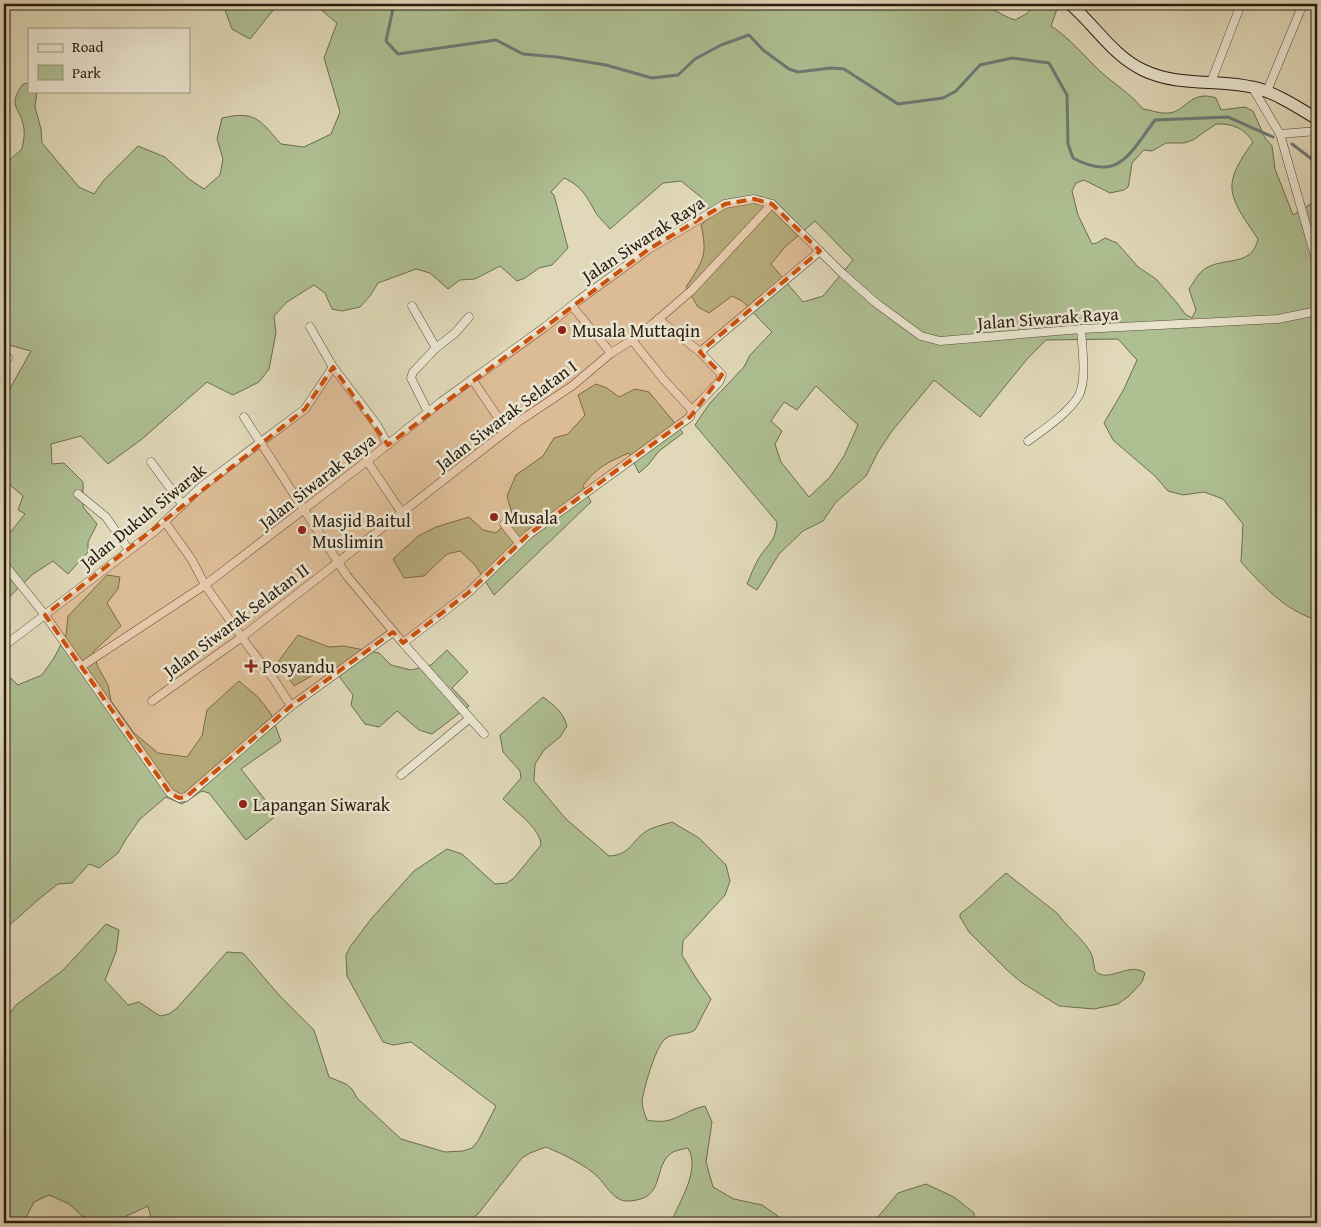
<svg xmlns="http://www.w3.org/2000/svg" width="1321" height="1227" font-family="'Gentium Book Plus',serif">
<style>
.green{fill:#aebf92;stroke:#6c6d51;fill-rule:evenodd}
.lines{fill:none;stroke-linecap:round;stroke-linejoin:round}
.stream{stroke:#6c7975;stroke-width:3}
.street-casing{stroke:#584a3a;stroke-width:9}
.secondary-casing{stroke:#2b1b10;stroke-width:13}
.street{stroke:#ebe6d1;stroke-width:8}
.secondary{stroke:#ebe6d1;stroke-width:11}
.marked{fill:#cc500d;fill-opacity:0.2;stroke:#cc500d;stroke-width:4;stroke-dasharray:10 6;stroke-linejoin:round}
.poi-dot{fill:#8f2418;stroke:#ebe6d1;stroke-width:2}
.labels{text-anchor:middle;dominant-baseline:central;stroke-width:5;stroke-linejoin:round;paint-order:stroke}
.street-label{font-size:18px;fill:#2b1b10;stroke:#ebe6d1}
.poi-label{font-size:18px;fill:#2b1b10;stroke:#ebe6d1;text-anchor:start}
</style>
<rect width="100%" height="100%" fill="#e0d8b8"/>
<filter id="stains"><feTurbulence type="fractalNoise" baseFrequency=".004" numOctaves="4"/><feColorMatrix values="0 0 0 0 .2 0 0 0 0 .09 0 0 0 0 .02 0 0 0 .5 -.17"/></filter>
<radialGradient id="worn" r=".72"><stop offset=".6" stop-color="#630" stop-opacity="0"/><stop offset="1" stop-color="#630" stop-opacity=".3"/></radialGradient>
<g class="green">
<path d="M227,4H278L250,39L232,29L225,10Z"/>
<path d="M314,4H979C992,7 1002,16 1015,20L1026,14L1036,4H1049L1057,9L1051,26C1070,38 1083,55 1100,71C1114,84 1131,94 1143,109C1151,110 1160,114 1168,113C1185,113 1190,89 1216,98L1221,110L1245,107L1253,111L1265,138L1272,146L1275,169L1293,215L1317,200V616L1311,618C1283,608 1261,584 1241,562L1243,524L1223,499L1204,492L1183,495L1168,491L1155,476L1113,440L1104,423L1124,389L1137,360L1118,339L1046,340L1028,358L980,417L934,380L892,431L878,452L866,476L836,502L823,521L803,531L779,554L757,590L747,584C751,575 754,566 759,558C769,542 775,543 777,522L695,425L710,403L744,367L750,355L772,332L742,301L732,296L709,313L698,307L686,287C703,261 708,256 701,225L711,216L701,197L681,181L663,183L610,229C606,224 600,219 596,213C586,196 583,187 564,178L551,192L554,195L568,248L552,265L539,268L525,278L517,281L500,266L475,279L460,280L448,289L430,273L416,269L378,283L370,296L360,307L342,311L332,309L325,293L314,285L287,302L274,316L276,333L269,369L259,382L233,395L207,382L142,439L108,464L81,436L51,444L52,464L64,463L83,482V507L97,524L88,542V552L68,574L53,561L33,574L4,602V540L25,514L18,510L23,496L4,480V399L31,351L9,345L4,348V165L22,149C23,143 25,135 24,129C21,106 6,108 23,84L29,83V91H37L35,107L41,129L42,143L79,187L94,194L104,180L138,146L165,157L189,179L204,189L220,175L223,159L217,139L222,118C257,110 260,121 281,144L304,147L331,134L340,112L324,58L337,23ZM1216,124C1233,123 1245,129 1253,142C1245,153 1233,170 1232,184C1230,202 1249,225 1258,239C1252,267 1225,257 1206,268C1198,273 1194,282 1189,289L1196,310L1192,318L1185,314L1177,303L1156,279L1138,267L1117,243L1105,238L1097,243L1092,244L1078,215L1072,191L1076,183L1084,180L1110,193L1124,190L1128,187L1129,183L1132,163L1144,150L1152,151L1166,143H1184L1193,140ZM815,221L853,260L823,296L803,302L771,264L785,247ZM816,386L858,425L844,456L830,477L809,497L781,462L775,444L782,431L771,421L784,402L797,410Z"/>
<path d="M596,384L607,388L619,397L635,389L649,392L683,433L659,451L648,465L639,473L629,453C610,461 595,468 583,486L591,502L494,595L475,565L460,551L447,554L424,576L404,578L393,559L418,536L436,527L469,517L483,530L496,533L513,517L507,496L516,475L543,456L554,438L568,434L585,415L578,395Z"/>
<path d="M107,575L120,577L118,589L107,603L121,626L93,652L98,667L108,685L111,701L134,733L158,753L187,757L202,736L207,710L239,681L259,698L271,714L281,741L241,769L277,815L246,840L209,793L202,791L182,804L166,797L140,819L126,839L118,853L99,868L89,864L72,883L58,884L39,899L4,930V672L18,685L42,675L54,658L66,635L68,616Z"/>
<path d="M298,635L329,647L344,646L379,653L391,665L411,670L431,665L447,650L468,672L452,688L469,706L432,734L419,730L397,711L379,727L365,724L351,705L353,695L332,667L325,668L294,686L278,662Z"/>
<path d="M543,697C555,706 563,712 567,726L560,737L544,750L535,764L534,781L566,819L609,856C630,855 631,842 645,832C652,827 663,825 672,822L699,838L726,865L730,881L725,895L683,941L682,955L696,978L711,999L695,1030C686,1036 673,1032 665,1039C655,1048 644,1088 642,1101C642,1107 645,1115 647,1120C675,1126 681,1111 705,1106L712,1122L706,1162L713,1187L734,1199L762,1205L788,1223H671C679,1201 701,1171 688,1148C684,1149 677,1150 673,1152C651,1165 668,1200 628,1201C615,1202 607,1187 599,1178C585,1164 564,1155 546,1147L530,1153L522,1158L478,1214L466,1223H159L151,1217L148,1206L120,1219L99,1221L82,1216L69,1204L49,1195L34,1202L23,1223H4V1020L16,1005L62,971L106,924L119,930L116,952L105,980L128,1005L139,1002L160,1016L169,1014L177,1008L227,952L243,953L279,995L314,1030L329,1077L346,1084L352,1089L357,1098L401,1139L445,1152L463,1151L472,1148L478,1141L496,1106L411,1042L393,1045L383,1042L347,976L346,955L350,947L371,919L414,871L447,849L462,854L495,884L507,883L514,878L541,845C541,829 515,811 503,799L521,778L520,771L503,752L500,735Z"/>
<path d="M1006,873L1058,914C1067,928 1090,944 1093,959C1094,963 1094,967 1095,971C1109,984 1129,961 1145,973L1142,982L1129,996L1118,1004L1094,1009L1059,1006L1021,982L1007,970L969,932L960,917V914C977,902 990,886 1006,873Z"/>
<path d="M926,1184L954,1197L974,1213L975,1223H873L898,1193Z"/>
</g>
<g class="lines">
<g class="stream">
<path d="M394,4L386,41L398,54L496,40L523,54L557,57L606,65L652,78L678,75L695,59L721,45L749,35L763,50L789,69L798,72L831,68L844,69L898,104L943,98L956,91L980,65L1012,58L1049,63L1067,95L1068,144L1073,158C1119,183 1130,153 1155,120L1228,117L1273,137"/>
<path d="M1292,144L1317,163"/>
</g>
<defs>
<g id="street">
<path d="M1186,6L1187,4"/>
<path d="M1211,82L1241,4"/>
<path d="M1252,87L1280,134L1317,263"/>
<path d="M1267,91L1303,4"/>
<path d="M1280,134L1317,131"/>
<path d="M412,306L436,348L413,372L411,378L428,412"/>
<path d="M572,306L611,353"/>
<path d="M658,319L700,352L722,375L719,382L692,410"/>
<path d="M310,327L333,367L377,425L388,445"/>
<path d="M436,348L455,333L469,317"/>
<path d="M700,352L820,251"/>
<path d="M4,363L8,358"/>
<path d="M472,379L507,431"/>
<path d="M244,417L347,576L403,643L484,734"/>
<path d="M1028,441C1043,430 1070,412 1079,395C1087,379 1082,347 1081,329"/>
<path d="M367,461L402,513"/>
<path d="M151,462L182,504"/>
<path d="M78,494L106,517L129,550"/>
<path d="M165,522L192,560L205,585L248,646L273,678L291,706"/>
<path d="M504,524L519,543"/>
<path d="M4,564L45,615L170,793L179,798L186,797L291,706L393,632"/>
<path d="M403,643L468,593L528,535L690,417L692,410L664,380L632,340"/>
<path d="M4,646L155,531L201,487L305,409L333,367"/>
<path d="M82,666L205,585L367,461L441,402L545,327L579,300L649,249L725,204L754,199L772,204L842,273L876,303L921,336L940,341L1081,329L1278,319L1317,311"/>
<path d="M152,701L242,637L518,422L572,386L611,353L632,340L654,323L691,291L772,204"/>
<path d="M401,775L470,718"/>
</g>
<path id="secondary" d="M1070,4C1095,25 1113,56 1143,70C1178,87 1216,79 1252,87C1273,91 1299,108 1317,119"/>
</defs>
<use href="#street" class="street-casing"/>
<use href="#secondary" class="secondary-casing"/>
<use href="#street" class="street"/>
<use href="#secondary" class="secondary"/>
</g>
<path class="marked" d="M754,199L772,204L820,251L700,352L722,375L690,417L528,535L468,593L403,643L393,632L291,706L186,797L179,798L170,793L45,615L305,409L333,367L388,445L649,249L725,204Z"/>
<g class="poi-dot">
<circle cx="562" cy="330" r="5"/>
<circle cx="494" cy="517" r="5"/>
<circle cx="302" cy="530" r="5"/>
<path d="M248.5 658.5h5v5h5v5h-5v5h-5v-5h-5v-5h5z"/>
<circle cx="243" cy="804" r="5"/>
</g>
<g class="labels">
<g class="street-label">
<text transform="translate(643 239) rotate(-33)">Jalan Siwarak Raya</text>
<text transform="translate(1048 318) rotate(-4)">Jalan Siwarak Raya</text>
<text transform="translate(506 415) rotate(-37)">Jalan Siwarak Selatan I</text>
<text transform="translate(317 481) rotate(-38)">Jalan Siwarak Raya</text>
<text transform="translate(143 516) rotate(-39)">Jalan Dukuh Siwarak</text>
<text transform="translate(236 620) rotate(-37)">Jalan Siwarak Selatan II</text>
</g>
<g class="poi-label">
<text x="572" y="330">Musala Muttaqin</text>
<text x="504" y="517">Musala</text>
<text x="312" y="520">Masjid Baitul<tspan x="312" dy="21">Muslimin</tspan></text>
<text x="262" y="666">Posyandu</text>
<text x="253" y="804">Lapangan Siwarak</text>
</g>
</g>
<rect width="1321" height="1227" fill="none" stroke="#e0d8b8" stroke-width="20"/>
<rect x="5" y="5" width="1311" height="1217" fill="none" stroke="#2b1b10" stroke-width="2.5"/>
<rect x="10" y="10" width="1301" height="1207" fill="none" stroke="#2b1b10"/>
<rect x="28" y="28" width="162" height="65" fill="#ebe6d1" stroke="#9e9584"/>
<rect x="38" y="44" width="25" height="8" fill="#ebe6d1" stroke="#9e9584"/>
<text x="72" y="52" font-size="15" fill="#2b1b10">Road</text>
<rect x="38" y="65" width="25" height="15" fill="#aebf92" stroke="#9e9584"/>
<text x="72" y="78" font-size="15" fill="#2b1b10">Park</text>
<rect width="100%" height="100%" filter="url(#stains)"/>
<rect width="100%" height="100%" fill="url(#worn)"/>
</svg>
